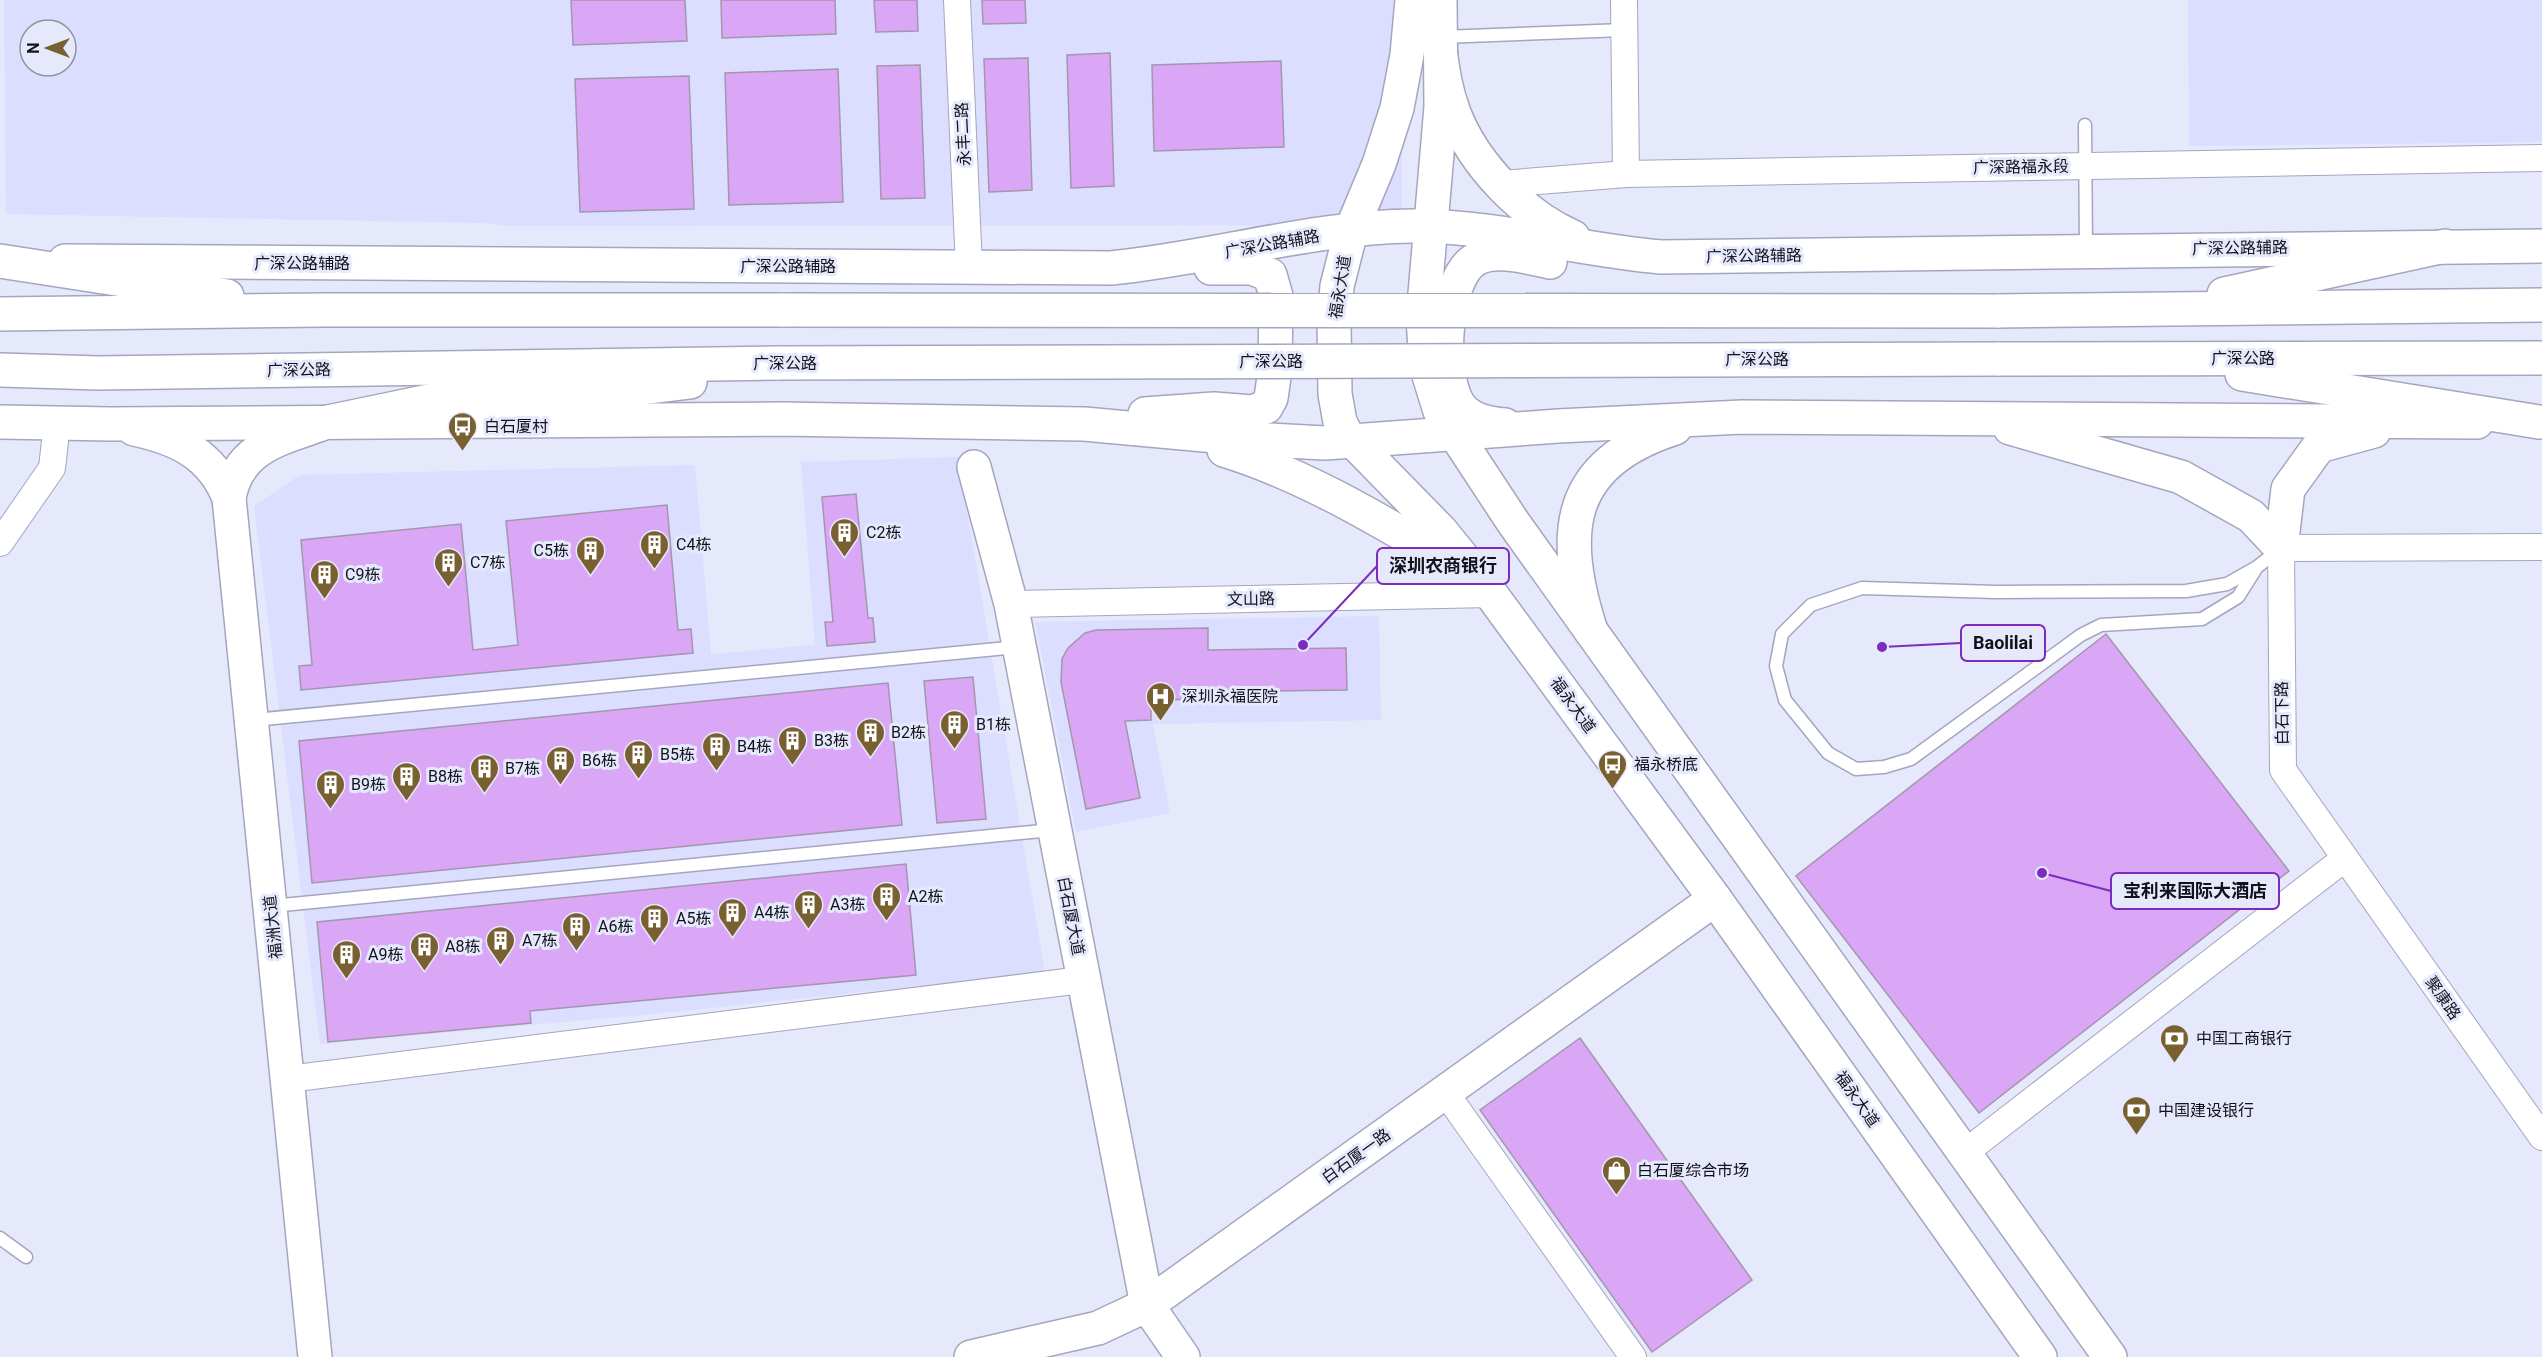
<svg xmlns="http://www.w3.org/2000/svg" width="2542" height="1357" font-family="Roboto,'Noto Sans SC',sans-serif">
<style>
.built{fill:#dbdefe;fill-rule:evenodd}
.building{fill:#d9a7f5;stroke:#a496ab;stroke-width:1.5}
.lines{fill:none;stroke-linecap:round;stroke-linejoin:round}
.lane-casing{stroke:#a4a6be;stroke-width:15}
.street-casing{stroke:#a4a6be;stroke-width:28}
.secondary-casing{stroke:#a4a6be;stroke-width:36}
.primary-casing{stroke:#a4a6be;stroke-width:36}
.highway-casing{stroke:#a4a6be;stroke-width:36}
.lane{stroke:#fff;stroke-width:12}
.street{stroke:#fff;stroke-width:26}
.secondary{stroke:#fff;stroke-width:33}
.primary{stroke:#fff;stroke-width:33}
.highway{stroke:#fff;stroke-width:33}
.highway-bridge-casing{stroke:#a4a6be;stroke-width:36;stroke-linecap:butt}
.highway-bridge{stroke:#fff;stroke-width:33}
.labels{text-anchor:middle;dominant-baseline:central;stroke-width:6;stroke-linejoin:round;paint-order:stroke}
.street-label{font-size:16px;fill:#11121a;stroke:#e6e8fc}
.poi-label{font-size:16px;fill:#11121a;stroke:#e6e8fc;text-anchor:start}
.leader{fill:none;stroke:#7b2cbf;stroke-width:2}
.callout-dot{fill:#7b2cbf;stroke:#e6e8fc;stroke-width:2}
.callout{fill:#e6e8fc;stroke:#7b2cbf;stroke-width:2}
.callout-label{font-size:18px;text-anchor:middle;font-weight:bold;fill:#11121a}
</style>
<rect width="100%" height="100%" fill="#e6e8fc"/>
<g class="built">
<path d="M4,0H1402V225L509,226L483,223L6,214ZM30,30H66V66H30Z"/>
<path d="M2188,0H2542V142L2189,146Z"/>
<path d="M958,457L1045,973L653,1014L320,1044L254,506L300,475L695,465L711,654L815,645L801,462Z"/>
<path d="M1379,616L1381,720L1153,724L1170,813L1076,832L1035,622Z"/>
</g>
<g class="building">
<path d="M571,0H685L687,41L573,45Z"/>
<path d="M721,0H835L836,34L722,38Z"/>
<path d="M874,0H917L918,31L876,32Z"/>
<path d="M982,0H1025L1026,23L983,24Z"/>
<path d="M1110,53L1114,186L1071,188L1067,55Z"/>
<path d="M1028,58L1032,190L989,192L984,59Z"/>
<path d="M1281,61L1284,147L1154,151L1152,65Z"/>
<path d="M920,65L925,198L881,199L877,66Z"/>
<path d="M838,69L843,202L729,205L725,73Z"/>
<path d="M689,76L694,209L580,212L575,79Z"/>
<path d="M856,494L868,618H873L875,642L827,646L825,622H833L822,497Z"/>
<path d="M667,505L678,630L691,629L693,653L301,690L299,666L312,665L301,540L461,524L473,650L518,645L506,521Z"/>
<path d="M1208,628V650L1346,648L1347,690L1209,692V699L1151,700V720L1125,721L1140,798L1086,809L1061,682L1062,659L1068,648L1085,633L1096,630Z"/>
<path d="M2106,634L2289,871L1979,1113L1796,876Z"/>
<path d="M973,677L986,819L937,823L924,681Z"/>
<path d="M888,683L902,825L312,883L299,741Z"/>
<path d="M906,864L916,975L530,1011L531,1023L328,1042L317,922Z"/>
<path d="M1580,1038L1752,1280L1652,1352L1480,1110Z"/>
</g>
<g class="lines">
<defs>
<g id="lane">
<path d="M1442,37L1624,30"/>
<path d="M2085,125L2086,249"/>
<path d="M2257,567L2238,597L2202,619L2101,625L2081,635L1911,759L1884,767L1856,769L1828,753L1785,700L1776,666L1782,634L1811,605L1862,588L1996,592L2186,591L2227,584L2257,567L2280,549"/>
<path d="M253,720L1018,647"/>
<path d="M272,906L1052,830"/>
<path d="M0,1238L26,1257"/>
</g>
<g id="street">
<path d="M957,0L969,267"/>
<path d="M1624,0L1626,174"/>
<path d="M1501,184L1626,174L2542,158"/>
<path d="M0,543L52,468L57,423"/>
<path d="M2542,547L2281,548L2283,770L2542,1137"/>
<path d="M1011,604L1492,594"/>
<path d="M288,1079L1082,980"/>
<path d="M1445,1092L1633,1357"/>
<path d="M1963,1154L2344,859"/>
</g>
<g id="secondary">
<path d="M1412,0L1407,55L1397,108L1379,164L1351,231L1337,286L1334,322L1335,394L1340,422L1346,434L1441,531L1480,579L1715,899L2040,1357"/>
<path d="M1440,0L1441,107L1423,317L1426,366L1440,411L1513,522L2110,1357"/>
<path d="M134,429C177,438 212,454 229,498L315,1357"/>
<path d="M974,467L1011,604L1147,1305L1183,1357"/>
<path d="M229,498C237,449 278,439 319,425"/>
<path d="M971,1357L1098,1328L1147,1305L1715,899"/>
</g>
<g id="primary">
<path d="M1440,50C1443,72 1446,92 1454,113C1474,165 1523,215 1573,237"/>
<path d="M65,261L1111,268C1212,258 1312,227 1413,226C1498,226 1578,250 1661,257L2542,246"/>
<path d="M1145,414L1214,409L1252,412L1266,407L1271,398L1275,370L1276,296L1270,275L1252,268H1211"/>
<path d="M0,422L111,424L781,419L1084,424L1248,439L1325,443L1558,426L1742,417L2477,422"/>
<path d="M1505,425C1490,424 1474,421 1463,410C1437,384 1442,274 1478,258C1498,248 1530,258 1550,262"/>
<path d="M2010,428L2181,477L2251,516L2281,548"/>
<path d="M1224,450C1317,479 1396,531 1480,579"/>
<path d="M2281,548L2288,489L2319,446L2374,431"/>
<path d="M1591,631C1559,533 1565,463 1675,428"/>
</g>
<g id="highway">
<path d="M0,261L227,296"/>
<path d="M2224,294L2445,246"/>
<path d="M1997,311L2542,305"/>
<path d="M0,314L323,310H785"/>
<path d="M1997,359L2542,358"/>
<path d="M0,370L99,373L780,363"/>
<path d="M2242,374L2539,422"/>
<path d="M328,422L458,395L634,389L690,382"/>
</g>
</defs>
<use href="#lane" class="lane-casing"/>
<use href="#street" class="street-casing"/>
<use href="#secondary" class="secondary-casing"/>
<use href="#primary" class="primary-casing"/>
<use href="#highway" class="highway-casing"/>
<use href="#lane" class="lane"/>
<use href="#street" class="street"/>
<use href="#secondary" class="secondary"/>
<use href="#primary" class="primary"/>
<use href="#highway" class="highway"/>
<defs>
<g id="highway-bridge">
<path d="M785,310L1997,311"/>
<path d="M780,363L1997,359"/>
</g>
</defs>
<use href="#highway-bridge" class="highway-bridge-casing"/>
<use href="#highway-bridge" class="highway-bridge"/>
</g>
<defs>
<symbol id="bus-pin" viewBox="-11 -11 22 30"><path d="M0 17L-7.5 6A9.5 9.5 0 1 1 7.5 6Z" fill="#796031" stroke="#e6e8fc"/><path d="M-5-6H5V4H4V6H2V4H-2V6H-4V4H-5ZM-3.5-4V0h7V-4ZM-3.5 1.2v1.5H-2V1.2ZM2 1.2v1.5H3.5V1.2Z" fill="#fff"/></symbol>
<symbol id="building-pin" viewBox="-11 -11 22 30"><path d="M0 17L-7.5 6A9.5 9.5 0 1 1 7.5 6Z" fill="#796031" stroke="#e6e8fc"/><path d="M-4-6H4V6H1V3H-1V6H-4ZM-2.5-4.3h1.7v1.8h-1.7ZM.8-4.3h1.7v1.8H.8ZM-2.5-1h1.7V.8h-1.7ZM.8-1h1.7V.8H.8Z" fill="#fff"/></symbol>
<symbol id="hospital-pin" viewBox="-11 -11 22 30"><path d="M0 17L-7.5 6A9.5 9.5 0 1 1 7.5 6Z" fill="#796031" stroke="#e6e8fc"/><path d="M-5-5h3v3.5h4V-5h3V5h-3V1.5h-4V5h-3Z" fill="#fff"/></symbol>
<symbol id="bank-pin" viewBox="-11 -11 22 30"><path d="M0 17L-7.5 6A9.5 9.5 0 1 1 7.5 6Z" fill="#796031" stroke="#e6e8fc"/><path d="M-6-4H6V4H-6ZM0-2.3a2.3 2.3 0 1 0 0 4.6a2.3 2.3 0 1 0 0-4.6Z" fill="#fff"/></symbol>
<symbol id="shop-pin" viewBox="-11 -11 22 30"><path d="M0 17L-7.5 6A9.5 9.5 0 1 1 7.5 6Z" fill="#796031" stroke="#e6e8fc"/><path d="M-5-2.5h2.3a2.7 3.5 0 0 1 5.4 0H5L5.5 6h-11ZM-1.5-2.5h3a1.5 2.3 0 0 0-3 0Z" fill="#fff"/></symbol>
</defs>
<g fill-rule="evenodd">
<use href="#bus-pin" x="446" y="410" width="33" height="45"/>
<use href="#building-pin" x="828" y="516" width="33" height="45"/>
<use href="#building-pin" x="638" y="528" width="33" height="45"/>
<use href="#building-pin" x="574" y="534" width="33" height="45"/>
<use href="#building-pin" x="432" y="546" width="33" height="45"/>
<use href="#building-pin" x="308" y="558" width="33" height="45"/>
<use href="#hospital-pin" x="1144" y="680" width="33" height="45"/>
<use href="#building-pin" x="938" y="708" width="33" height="45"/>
<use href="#building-pin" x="854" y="716" width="33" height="45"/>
<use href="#building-pin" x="776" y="724" width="33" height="45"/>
<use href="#building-pin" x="700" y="730" width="33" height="45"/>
<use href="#building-pin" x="622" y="738" width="33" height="45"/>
<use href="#building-pin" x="544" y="744" width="33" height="45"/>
<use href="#bus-pin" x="1596" y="748" width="33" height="45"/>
<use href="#building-pin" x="468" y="752" width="33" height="45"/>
<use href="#building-pin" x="390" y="760" width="33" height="45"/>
<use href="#building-pin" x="314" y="768" width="33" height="45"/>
<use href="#building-pin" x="870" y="880" width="33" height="45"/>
<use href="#building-pin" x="792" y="888" width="33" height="45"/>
<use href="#building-pin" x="716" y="896" width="33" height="45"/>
<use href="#building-pin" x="638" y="902" width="33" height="45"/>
<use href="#building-pin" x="560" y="910" width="33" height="45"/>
<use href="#building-pin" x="484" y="924" width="33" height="45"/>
<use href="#building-pin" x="408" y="930" width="33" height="45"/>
<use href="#building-pin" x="330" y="938" width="33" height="45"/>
<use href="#bank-pin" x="2158" y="1022" width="33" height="45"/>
<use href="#bank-pin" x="2120" y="1094" width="33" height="45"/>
<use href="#shop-pin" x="1600" y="1154" width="33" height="45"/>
</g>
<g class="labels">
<g class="street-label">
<text transform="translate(963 134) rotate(-93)">永丰二路</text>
<text transform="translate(2021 167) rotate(-1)">广深路福永段</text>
<text transform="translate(1272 244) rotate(-10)">广深公路辅路</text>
<text transform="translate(2240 248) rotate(-1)">广深公路辅路</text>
<text transform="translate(1754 256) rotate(-1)">广深公路辅路</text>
<text x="302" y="263">广深公路辅路</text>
<text x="788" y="266">广深公路辅路</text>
<text transform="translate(1340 287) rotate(-81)">福永大道</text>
<text x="2243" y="358">广深公路</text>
<text x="1757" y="359">广深公路</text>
<text x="1271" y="361">广深公路</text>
<text x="785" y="363">广深公路</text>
<text transform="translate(299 370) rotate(-1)">广深公路</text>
<text transform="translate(1251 599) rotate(-1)">文山路</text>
<text transform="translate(1573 705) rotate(54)">福永大道</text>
<text transform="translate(2282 713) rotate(-91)">白石下路</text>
<text transform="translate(1071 916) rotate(79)">白石厦大道</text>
<text transform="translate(273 927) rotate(-96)">福洲大道</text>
<text transform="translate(2443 998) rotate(55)">聚康路</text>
<text transform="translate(1857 1099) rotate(55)">福永大道</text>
<text transform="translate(1356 1156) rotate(-36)">白石厦一路</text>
</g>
<g class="poi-label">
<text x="484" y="426">白石厦村</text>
<text x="866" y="532">C2栋</text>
<text x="676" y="544">C4栋</text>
<text x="569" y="550" text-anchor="end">C5栋</text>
<text x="470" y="562">C7栋</text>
<text x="345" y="574">C9栋</text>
<text x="1182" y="696">深圳永福医院</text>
<text x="976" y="724">B1栋</text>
<text x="891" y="732">B2栋</text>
<text x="814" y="740">B3栋</text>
<text x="737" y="746">B4栋</text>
<text x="660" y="754">B5栋</text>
<text x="582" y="760">B6栋</text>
<text x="1634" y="764">福永桥底</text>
<text x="505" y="768">B7栋</text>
<text x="428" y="776">B8栋</text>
<text x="351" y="784">B9栋</text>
<text x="908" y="896">A2栋</text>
<text x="830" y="904">A3栋</text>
<text x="754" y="912">A4栋</text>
<text x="676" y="918">A5栋</text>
<text x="598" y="926">A6栋</text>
<text x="522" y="940">A7栋</text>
<text x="445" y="946">A8栋</text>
<text x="368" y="954">A9栋</text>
<text x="2196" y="1038">中国工商银行</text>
<text x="2158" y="1110">中国建设银行</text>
<text x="1637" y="1170">白石厦综合市场</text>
</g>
</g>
<path class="leader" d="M1303 645L1377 566M1882 647L1961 643M2042 873L2111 891"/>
<g class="callout-dot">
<circle cx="1303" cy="645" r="6"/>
<circle cx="1882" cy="647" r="6"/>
<circle cx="2042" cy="873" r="6"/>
</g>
<g class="callout">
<rect x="1377" y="548" width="132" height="36" rx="6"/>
<rect x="1961" y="625" width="84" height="36" rx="6"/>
<rect x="2111" y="873" width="168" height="36" rx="6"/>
</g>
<g class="callout-label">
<text x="1443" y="572">深圳农商银行</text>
<text x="2003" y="649">Baolilai</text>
<text x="2195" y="897">宝利来国际大酒店</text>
</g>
<g transform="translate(48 48) rotate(270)"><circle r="28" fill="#e6e8fc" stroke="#9192a2" stroke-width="1.5"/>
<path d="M0-4.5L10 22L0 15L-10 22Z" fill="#796031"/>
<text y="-9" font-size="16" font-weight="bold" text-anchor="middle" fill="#11121a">N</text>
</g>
</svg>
